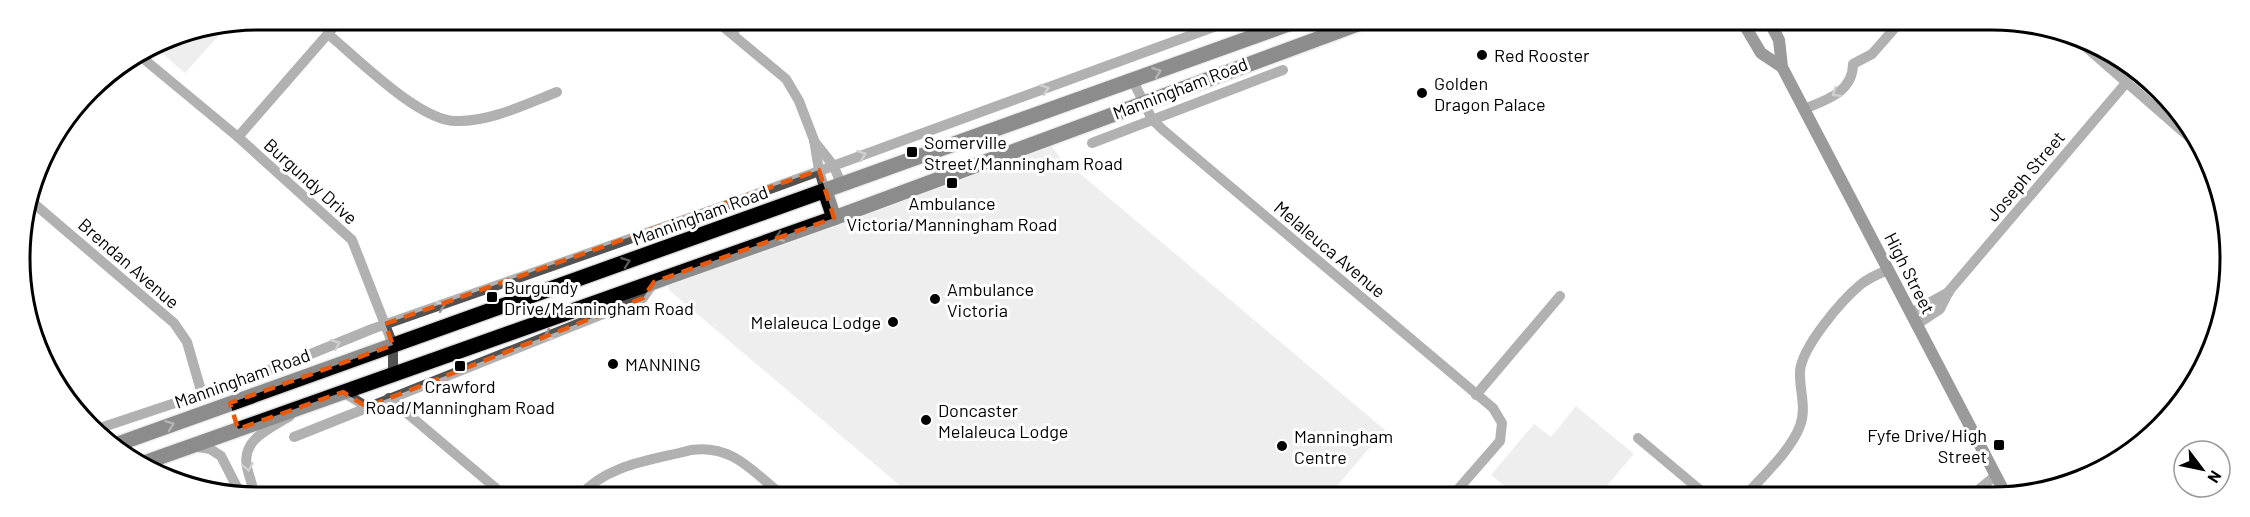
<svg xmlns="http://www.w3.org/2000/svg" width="2250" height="517" font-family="Barlow,sans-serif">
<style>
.green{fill:#d9d9d9}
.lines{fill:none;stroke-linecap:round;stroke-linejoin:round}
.primary-casing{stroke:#dbdbdb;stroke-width:18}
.minor{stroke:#525252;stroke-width:10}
.secondary{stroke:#1f1f1f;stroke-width:12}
.primary{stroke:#000;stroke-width:15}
.oneway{stroke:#595959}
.oneway2{stroke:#979797}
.marked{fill:none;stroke:#e8590c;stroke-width:4.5;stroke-dasharray:12 8;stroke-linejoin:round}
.poi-dot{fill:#000;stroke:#fff;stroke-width:2}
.labels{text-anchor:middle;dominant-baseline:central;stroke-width:6;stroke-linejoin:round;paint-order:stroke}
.poi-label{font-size:18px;fill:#000;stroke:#fff;text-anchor:start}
.street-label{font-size:18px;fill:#000;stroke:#fff}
.rim{fill:none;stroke:#000;stroke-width:3}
</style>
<rect width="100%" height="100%" fill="#fff"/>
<g class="green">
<path d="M227,26L185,73L154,46L167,38Z"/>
<path d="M1046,139L1059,156L1385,430L1329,495H911L669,290L666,277Z"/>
<path d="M1576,406L1634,454L1599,495H1516L1491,475L1534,424L1551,437Z"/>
</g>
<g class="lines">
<defs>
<g id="primary">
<path d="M825,191L834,218"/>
<path d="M115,445L1297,21"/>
<path d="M138,465L834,218L1366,21"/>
</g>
</defs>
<use href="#primary" class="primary-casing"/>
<g class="minor">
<path d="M715,20L786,79L799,101L814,140L819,170L825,191"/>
<path d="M732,33L743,20"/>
<path d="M328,34C357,58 419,121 456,121C490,122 526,104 557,92"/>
<path d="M2079,41L2196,143"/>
<path d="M139,55L238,137L352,240L393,345V374"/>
<path d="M1133,81L1152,119L1162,129L1493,408L1502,423L1500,441L1453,495"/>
<path d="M1804,109C1826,100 1853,92 1853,64L1872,54L1901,21"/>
<path d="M238,137L340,20"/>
<path d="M814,141L833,165L842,185"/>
<path d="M1092,143L1283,70"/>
<path d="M31,201L174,323L187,342L202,394"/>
<path d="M1911,313L1949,292"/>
<path d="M1916,325L1940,309L1949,291L2126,83"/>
<path d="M343,392L367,407"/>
<path d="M1476,395L1560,296"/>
<path d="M389,398L504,495"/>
<path d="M97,429L202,394L291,362L372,329L718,208L1230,21"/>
<path d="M2154,432L2174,408"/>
<path d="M294,437L643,298L654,282"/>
<path d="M1638,438L1706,495"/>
<path d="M193,446L210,449L221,456L241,495"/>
<path d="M254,495C253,485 249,477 247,467C241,439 271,428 290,416"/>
<path d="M581,495C607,464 654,460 691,450C732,444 752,471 782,495"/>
<path d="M1746,495C1763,476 1791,450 1800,426C1807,407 1799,390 1800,371C1802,347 1841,301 1860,285C1868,278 1878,274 1888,270"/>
<path d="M1972,495L1995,476"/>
</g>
<g class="secondary">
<path d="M1742,21L1761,53L1782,67"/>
<path d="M1769,21L1779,40L1782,67L2006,495"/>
</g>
<use href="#primary" class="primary"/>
</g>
<defs><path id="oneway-chevron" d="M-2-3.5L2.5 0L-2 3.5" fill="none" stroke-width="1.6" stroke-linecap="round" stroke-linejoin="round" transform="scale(1.5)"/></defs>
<g class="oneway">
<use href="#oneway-chevron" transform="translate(1157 72) rotate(-20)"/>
<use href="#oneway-chevron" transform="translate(779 237) rotate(161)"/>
<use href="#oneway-chevron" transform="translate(626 262) rotate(-20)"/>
<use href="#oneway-chevron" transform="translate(170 425) rotate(-20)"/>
</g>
<g class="oneway2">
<use href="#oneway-chevron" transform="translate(1045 89) rotate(-19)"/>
<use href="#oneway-chevron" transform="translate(1836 93) rotate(148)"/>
<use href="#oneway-chevron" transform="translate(862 155) rotate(-20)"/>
<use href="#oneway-chevron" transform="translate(441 306) rotate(-20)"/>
<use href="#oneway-chevron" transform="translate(548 335) rotate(159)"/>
<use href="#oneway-chevron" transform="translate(336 344) rotate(-22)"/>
<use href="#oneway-chevron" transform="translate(248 467) rotate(79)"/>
</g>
<path d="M0 0H2250V517H0ZM819,170L834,218L654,282L643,298L367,407L343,392L238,429L230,403L393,345L385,324Z" fill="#fff" fill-opacity=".55" fill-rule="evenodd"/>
<path class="marked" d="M819,170L834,218L654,282L643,298L367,407L343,392L238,429L230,403L393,345L385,324Z"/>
<g class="poi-dot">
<circle cx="1482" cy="55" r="6"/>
<circle cx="1422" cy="93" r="6"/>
<rect x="906" y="146" width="12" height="12" rx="3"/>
<rect x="946" y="177" width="12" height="12" rx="3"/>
<rect x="486" y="291" width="12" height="12" rx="3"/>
<circle cx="935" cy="299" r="6"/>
<circle cx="893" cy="322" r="6"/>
<circle cx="613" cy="364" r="6"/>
<rect x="454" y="360" width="12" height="12" rx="3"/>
<circle cx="926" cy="420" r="6"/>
<rect x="1993" y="439" width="12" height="12" rx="3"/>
<circle cx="1282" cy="446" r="6"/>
</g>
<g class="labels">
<g class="poi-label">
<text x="1494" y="55">Red Rooster</text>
<text x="1434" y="83">Golden<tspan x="1434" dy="21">Dragon Palace</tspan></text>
<text x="924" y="142">Somerville<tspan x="924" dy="21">Street/Manningham Road</tspan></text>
<text x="952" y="203" text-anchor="middle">Ambulance<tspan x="952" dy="21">Victoria/Manningham Road</tspan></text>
<text x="504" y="287">Burgundy<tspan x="504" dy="21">Drive/Manningham Road</tspan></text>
<text x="947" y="289">Ambulance<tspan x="947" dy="21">Victoria</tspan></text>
<text x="881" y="322" text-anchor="end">Melaleuca Lodge</text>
<text x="625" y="364">MANNING</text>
<text x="460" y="386" text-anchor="middle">Crawford<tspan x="460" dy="21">Road/Manningham Road</tspan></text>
<text x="938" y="410">Doncaster<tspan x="938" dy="21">Melaleuca Lodge</tspan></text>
<text x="1987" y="435" text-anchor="end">Fyfe Drive/High<tspan x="1987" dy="21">Street</tspan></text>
<text x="1294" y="436">Manningham<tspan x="1294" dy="21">Centre</tspan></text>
</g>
<g class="street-label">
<text transform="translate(1180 88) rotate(-21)">Manningham Road</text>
<text transform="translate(2025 176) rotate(-50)">Joseph Street</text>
<text transform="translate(311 181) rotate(42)">Burgundy Drive</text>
<text transform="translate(700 215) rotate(-20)">Manningham Road</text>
<text transform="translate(1330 249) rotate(40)">Melaleuca Avenue</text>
<text transform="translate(129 263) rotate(41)">Brendan Avenue</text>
<text transform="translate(1910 273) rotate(63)">High Street</text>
<text transform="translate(242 378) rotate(-20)">Manningham Road</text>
</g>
</g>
<path d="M0 0H2250V517H0ZM258 30H1992A228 228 0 0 1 2220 258V259A228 228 0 0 1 1992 487H258A228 228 0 0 1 30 259V258A228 228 0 0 1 258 30Z" fill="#fff" fill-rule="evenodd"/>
<path class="rim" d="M258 30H1992A228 228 0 0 1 2220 258V259A228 228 0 0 1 1992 487H258A228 228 0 0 1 30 259V258A228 228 0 0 1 258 30Z"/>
<g transform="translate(2202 469) rotate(122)"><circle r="28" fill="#ffffff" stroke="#999999" stroke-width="1.5"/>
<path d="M0-4.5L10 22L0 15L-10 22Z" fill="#000000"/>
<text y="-9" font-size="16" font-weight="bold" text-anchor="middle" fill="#000000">N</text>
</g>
</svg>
